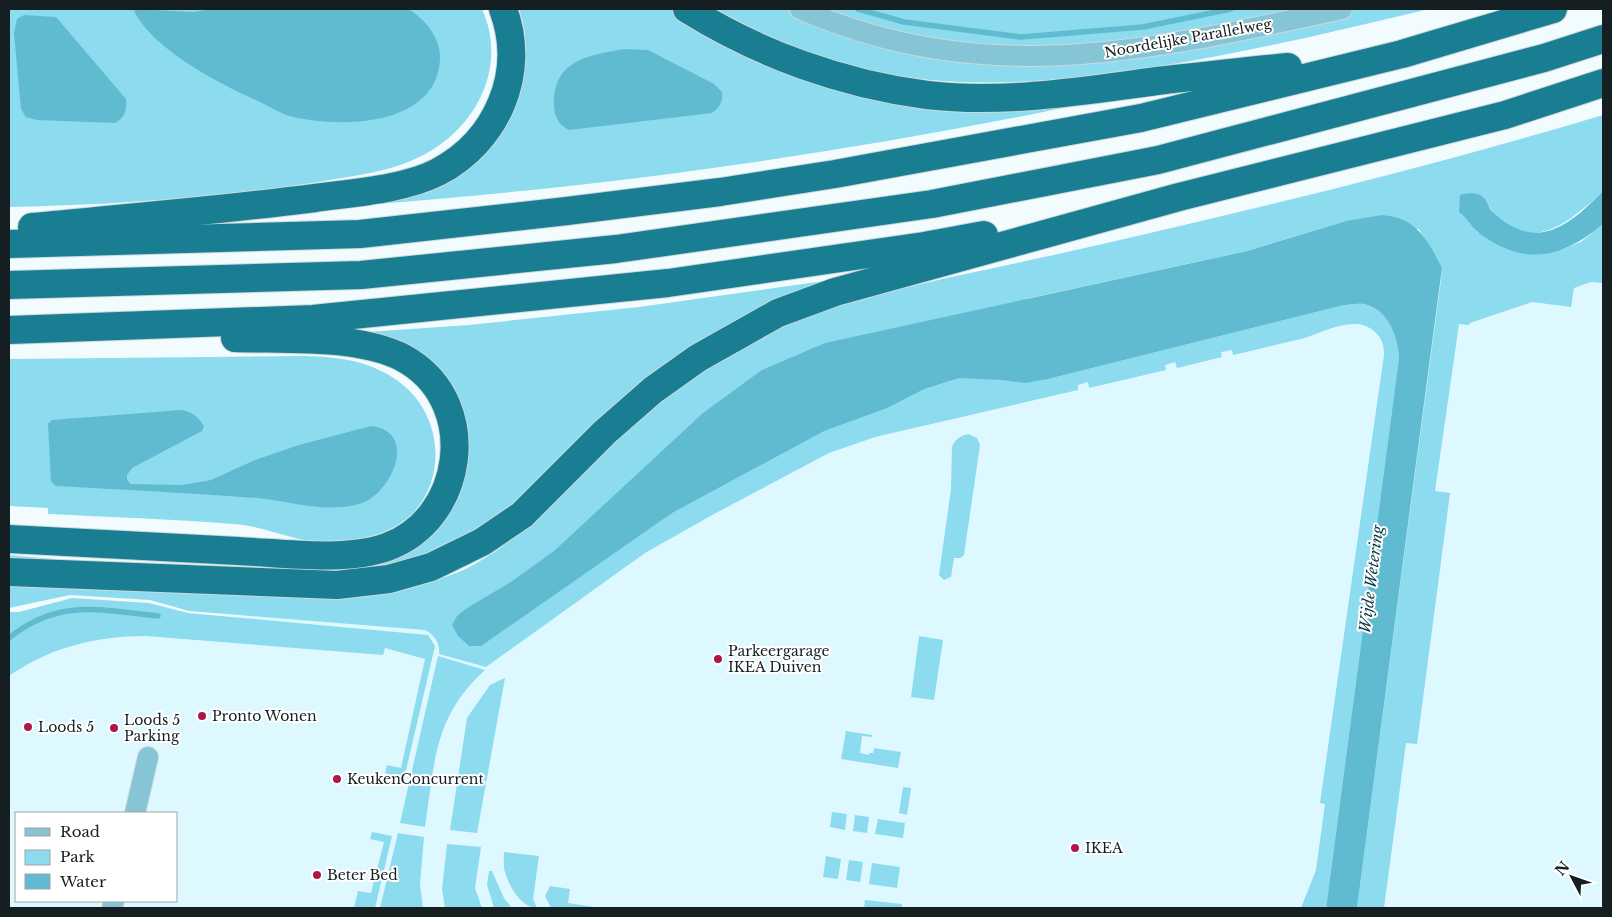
<svg xmlns="http://www.w3.org/2000/svg" width="1612" height="917" font-family="'Libre Baskerville',serif">
<style>
.built{fill:#ddf8ff;fill-rule:evenodd}
.green{fill:#8ddbef}
.water{fill:#61bbd0}
.lines{fill:none;stroke-linecap:round;stroke-linejoin:round}
.stream{stroke:#61bbd0;stroke-width:5.5}
.minor-casing{stroke:#cfd8da;stroke-width:22}
.motorway-casing{stroke:#cfd8da;stroke-width:30}
.minor{stroke:#86c5d5;stroke-width:20}
.motorway{stroke:#197e92;stroke-width:28}
.poi-dot{fill:#ab1746;stroke:#fff;stroke-width:2}
.labels{text-anchor:middle;dominant-baseline:central;stroke-width:4;stroke-linejoin:round;paint-order:stroke}
.street-label{font-size:14px;fill:#151e20;stroke:#fff}
.poi-label{font-size:14px;fill:#151e20;stroke:#fff;text-anchor:start}
.water-label{font-size:15px;font-style:italic;fill:#0b3740;stroke:#fff}
</style>
<rect width="100%" height="100%" fill="#f2fcfe"/>
<path class="built" d="M1603,208V908H9V638L159,616L476,617L846,378L1424,270L1437,258ZM16,813H176V901H16Z"/>
<g class="green">
<path d="M9,9H482C509,69 474,132 417,158C386,173 351,176 318,182C216,198 112,205 9,207Z"/>
<path d="M519,9H671L687,19L827,83L1144,91C984,126 824,154 662,175C556,189 449,198 342,207L399,194L521,87C527,60 528,35 519,9Z"/>
<path d="M716,9H789L829,24L940,55L1245,35L1353,9H1429C1338,31 1248,52 1155,67C1052,83 946,93 844,64C799,51 757,32 716,9Z"/>
<path d="M811,9H1319L1081,51L938,45Z"/>
<path d="M1603,115V191C1563,229 1520,260 1483,197L1466,216L1477,232L1497,244L1561,250L1581,242L1603,224V283L1591,282L1574,288L1571,307L1532,302L1470,323L1469,325L1459,324L1435,491L1450,493L1417,744L1406,743L1384,908H1357L1441,280L1442,268L1419,229L1346,221L1247,251L1025,299L1052,378L1340,306C1347,305 1357,303 1364,304C1388,309 1398,337 1399,358L1326,908H1301L1316,870L1325,804L1320,803L1384,355C1384,345 1382,338 1374,331C1353,314 1324,333 1301,339C1278,344 1256,350 1233,355L1232,350L1221,352L1222,357L1177,368L1175,362L1165,365L1166,370L1089,388L1088,382L1078,385V390L875,437L829,453L714,514L645,553L486,667L439,654C441,645 434,634 425,630L189,611L150,600L70,595L9,608V585L393,591C421,585 450,578 475,564C545,524 594,457 655,406C694,373 739,347 785,326C837,303 895,290 951,277C1003,266 1055,255 1107,243C1273,205 1440,164 1603,115Z"/>
<path d="M867,275L781,304L528,497L456,546L362,575L9,565V555L76,561L330,572L373,567L404,554L420,544L453,406L352,333L469,325L639,307Z"/>
<path d="M305,356C338,357 367,360 395,379C453,417 449,509 381,533C355,542 322,545 295,538C275,533 254,525 233,524C172,519 110,517 48,514V508L9,506V359Z"/>
<path d="M968,434L977,438L980,445L964,555L960,558H954L951,577L944,580L939,575L951,489L952,447C955,439 960,436 968,434Z"/>
<path d="M72,598L149,603L188,613L428,635L435,646L404,779L385,773L387,765L401,768L425,659L385,648L383,655L146,636C96,636 51,647 9,676V612H19Z"/>
<path d="M919,636L943,640L934,700L911,697Z"/>
<path d="M438,656L485,670C433,717 435,763 425,827L400,823Z"/>
<path d="M505,678L477,833L450,830L467,718L490,685Z"/>
<path d="M846,731L872,735V737L862,736L860,753L869,755V753H873L874,748L901,752L898,768L841,759Z"/>
<path d="M903,787L911,788L907,815L899,813Z"/>
<path d="M832,812L847,814L845,830L830,827Z"/>
<path d="M855,815L869,817L867,833L853,831Z"/>
<path d="M878,819L905,823L903,838L875,834Z"/>
<path d="M372,832L392,836L375,908H354L358,891L371,893L384,842L370,839Z"/>
<path d="M398,833L424,837L420,884L423,908H380Z"/>
<path d="M447,844L481,847L475,888L482,908H445L442,889Z"/>
<path d="M504,852L539,856L533,899L537,908C521,908 509,886 505,872C503,866 504,858 504,852Z"/>
<path d="M826,856L841,859L838,879L823,877Z"/>
<path d="M849,860L863,862L860,882L846,880Z"/>
<path d="M872,863L900,867L897,888L869,884Z"/>
<path d="M489,871H492L504,898L512,908H494L487,885Z"/>
<path d="M550,886L570,889L568,903L601,908H551L545,896Z"/>
<path d="M865,900L902,904V908H864Z"/>
</g>
<g class="water">
<path d="M137,9L193,12L212,9H408C424,18 440,37 440,57C439,127 340,129 289,116C280,113 270,107 262,103C222,85 154,51 134,11Z"/>
<path d="M24,15L56,17L126,99C127,111 125,117 115,123L37,120L26,117L21,109L14,33L17,19Z"/>
<path d="M625,49L648,50L714,84L722,92C723,102 720,107 712,113L569,130C559,125 554,117 554,105C553,60 589,55 625,49Z"/>
<path d="M1603,191V224C1562,258 1527,267 1480,234C1471,227 1468,218 1459,212L1460,195C1466,193 1477,192 1483,197C1486,199 1488,206 1491,210C1507,227 1530,239 1554,229C1573,222 1589,205 1603,191Z"/>
<path d="M1382,215C1417,218 1427,239 1442,268L1357,908H1326L1399,358C1398,337 1388,309 1364,304C1357,303 1347,305 1340,306L1048,379L1025,383L1002,380L959,378L924,389L887,408L824,431L672,513L481,646H469L458,636L452,625L457,616L467,608L511,582L554,551L703,413L762,370L825,343L1247,251L1346,221Z"/>
<path d="M181,410C193,412 197,416 204,426L202,431L132,468L127,475V480L131,484L183,485L211,480L255,460L299,445L371,426C418,431 393,492 362,503C356,505 347,507 340,507C313,510 284,500 257,498C190,493 123,490 56,486L51,481L48,424L52,420Z"/>
</g>
<g class="lines">
<g class="stream">
<path d="M858,9L904,22L1021,37L1143,27L1231,9"/>
<path d="M9,638C59,598 100,610 158,616"/>
</g>
<defs>
<g id="minor">
<path d="M800,9C988,90 1151,50 1342,9"/>
<path d="M135,813L148,757"/>
<path d="M112,908L114,901"/>
</g>
<g id="motorway">
<path d="M687,9C759,54 842,84 927,95C1004,104 1081,91 1157,81C1201,76 1245,71 1288,67"/>
<path d="M32,227C127,218 221,210 315,198C351,193 406,189 438,172C497,141 527,73 503,9"/>
<path d="M9,244L360,234L567,211L720,192L835,174L1141,118L1402,54L1553,9"/>
<path d="M9,285L361,275L616,249L932,204L1158,160L1544,58L1603,39"/>
<path d="M9,330L313,319L668,283L924,246L984,235"/>
<path d="M9,539C85,543 161,547 238,551C282,553 345,562 387,547C464,519 480,407 410,362C367,334 285,340 235,338"/>
<path d="M9,572L337,585L389,579L431,567L482,542L522,515L605,432L653,390L698,358L778,313L835,292L1179,197L1505,115L1603,83"/>
</g>
</defs>
<use href="#minor" class="minor-casing"/>
<use href="#motorway" class="motorway-casing"/>
<use href="#minor" class="minor"/>
<use href="#motorway" class="motorway"/>
</g>
<g class="poi-dot">
<circle cx="718" cy="659" r="5"/>
<circle cx="202" cy="716" r="5"/>
<circle cx="28" cy="727" r="5"/>
<circle cx="114" cy="728" r="5"/>
<circle cx="337" cy="779" r="5"/>
<circle cx="1075" cy="848" r="5"/>
<circle cx="317" cy="875" r="5"/>
</g>
<g class="labels">
<g class="street-label">
<text transform="translate(1188 38) rotate(-10)">Noordelijke Parallelweg</text>
</g>
<g class="poi-label">
<text x="728" y="651">Parkeergarage<tspan x="728" dy="16">IKEA Duiven</tspan></text>
<text x="212" y="716">Pronto Wonen</text>
<text x="124" y="720">Loods 5<tspan x="124" dy="16">Parking</tspan></text>
<text x="38" y="727">Loods 5</text>
<text x="347" y="779">KeukenConcurrent</text>
<text x="1085" y="848">IKEA</text>
<text x="327" y="875">Beter Bed</text>
</g>
<g class="water-label">
<text transform="translate(1371 579) rotate(-83)">Wijde Wetering</text>
</g>
</g>
<rect width="1612" height="917" fill="none" stroke="#151e20" stroke-width="20"/>
<rect x="15" y="812" width="162" height="90" fill="#ffffff" stroke="#a1a5a6"/>
<rect x="25" y="828" width="25" height="8" fill="#86c5d5" stroke="#a1a5a6"/>
<text x="60" y="837" font-size="15" fill="#151e20">Road</text>
<rect x="25" y="850" width="25" height="15" fill="#8ddbef" stroke="#a1a5a6"/>
<text x="60" y="862" font-size="15" fill="#151e20">Park</text>
<rect x="25" y="874" width="25" height="15" fill="#61bbd0" stroke="#a1a5a6"/>
<text x="60" y="887" font-size="15" fill="#151e20">Water</text>
<g transform="translate(1572 877) rotate(311)" stroke="#ffffff" stroke-width="4" paint-order="stroke">
<path d="M0-4L9 19L0 12L-9 19Z" fill="#151e20"/>
<text y="-8" font-size="14" font-weight="bold" text-anchor="middle" fill="#151e20">N</text>
</g>
</svg>
